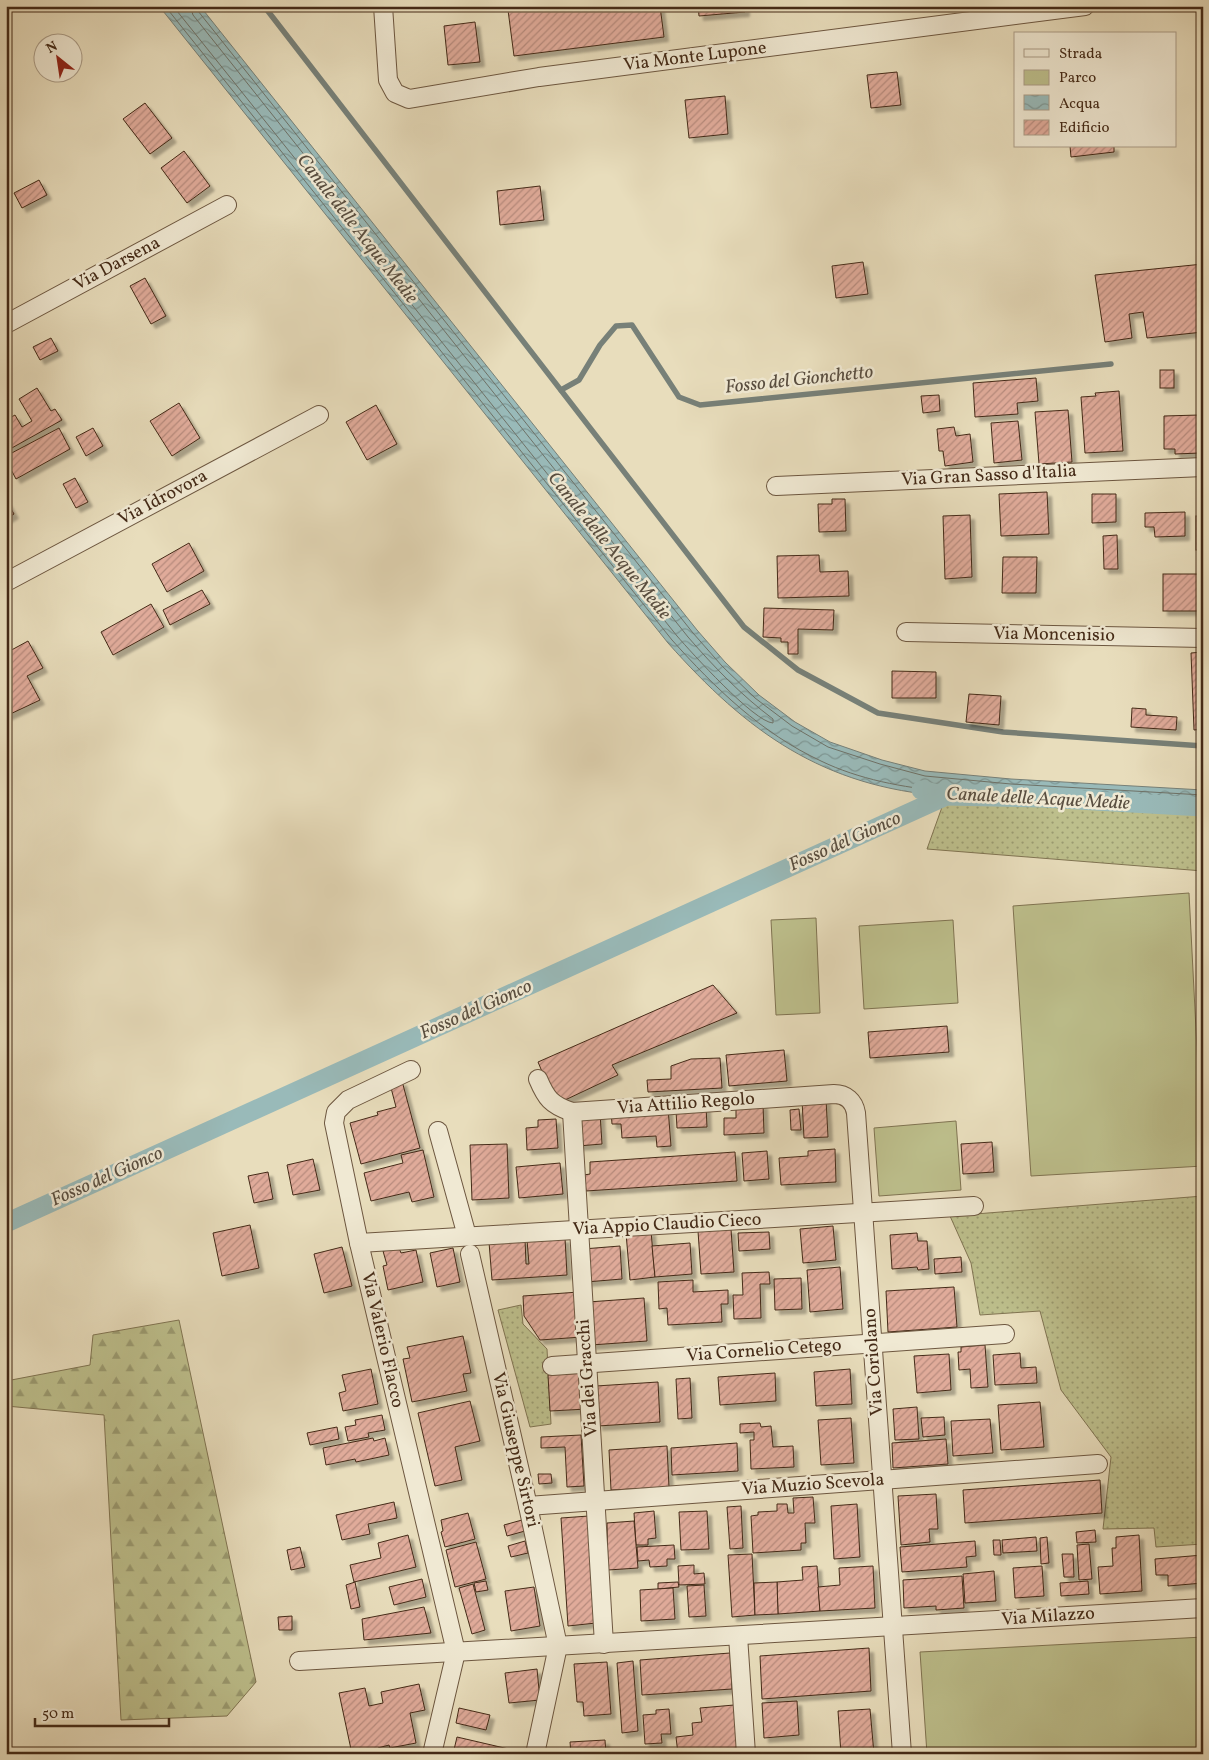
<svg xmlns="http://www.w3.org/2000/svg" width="1209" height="1760" font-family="Vollkorn,serif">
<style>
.grass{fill:url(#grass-dots);stroke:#807452}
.forest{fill:url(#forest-firs);stroke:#807452}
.green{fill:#bdbf8c;stroke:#807452}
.water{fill:url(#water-waves);stroke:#778078}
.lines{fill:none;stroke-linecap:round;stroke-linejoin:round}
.shore{stroke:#6e7268;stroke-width:1}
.stream{stroke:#778078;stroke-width:5.5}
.canal{stroke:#99bab9;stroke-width:19}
.building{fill:url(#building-hatch);stroke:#442a17;filter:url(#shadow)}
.street-casing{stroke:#6d5740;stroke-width:20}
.street{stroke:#f0e9d3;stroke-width:18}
.labels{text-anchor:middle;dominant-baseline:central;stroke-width:5;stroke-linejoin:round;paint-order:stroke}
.street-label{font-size:18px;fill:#442a17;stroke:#f0e9d3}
.water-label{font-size:19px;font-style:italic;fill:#594e40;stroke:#f0e9d3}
</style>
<defs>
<pattern id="grass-dots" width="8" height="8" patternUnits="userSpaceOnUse" patternTransform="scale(1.25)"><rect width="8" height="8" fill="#bdbf8c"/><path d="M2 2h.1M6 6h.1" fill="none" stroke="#9b9b71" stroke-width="1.8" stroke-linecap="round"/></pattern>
<pattern id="forest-firs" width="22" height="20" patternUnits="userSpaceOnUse" patternTransform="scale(1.25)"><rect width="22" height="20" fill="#bdbf8c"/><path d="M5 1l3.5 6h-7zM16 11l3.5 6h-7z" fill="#9b9b71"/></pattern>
<pattern id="water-waves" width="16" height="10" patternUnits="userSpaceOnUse" patternTransform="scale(1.25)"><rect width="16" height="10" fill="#99bab9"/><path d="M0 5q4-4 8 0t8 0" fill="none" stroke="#7e9795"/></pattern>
<pattern id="building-hatch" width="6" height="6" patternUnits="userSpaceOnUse" patternTransform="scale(1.25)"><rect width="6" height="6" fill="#e0ab9a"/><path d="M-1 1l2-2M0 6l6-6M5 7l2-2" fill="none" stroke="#b78b7d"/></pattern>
<filter id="shadow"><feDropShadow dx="4.5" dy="4.5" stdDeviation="1" flood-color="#0004"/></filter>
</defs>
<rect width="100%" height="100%" fill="#e8ddbc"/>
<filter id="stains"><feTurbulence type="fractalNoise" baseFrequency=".004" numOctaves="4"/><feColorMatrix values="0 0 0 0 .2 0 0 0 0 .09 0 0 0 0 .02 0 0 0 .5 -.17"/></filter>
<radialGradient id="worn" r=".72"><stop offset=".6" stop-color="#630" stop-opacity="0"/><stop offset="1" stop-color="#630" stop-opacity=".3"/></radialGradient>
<g class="grass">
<path d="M946,796L1042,798L1203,807V871L927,849Z"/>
<path d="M1203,1196V1544L1156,1547L1154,1528L1103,1529L1111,1457L1061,1390L1040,1311L980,1315L971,1263L950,1216Z"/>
<path d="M521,1305L523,1324L547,1349L551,1424L530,1427L498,1310Z"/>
</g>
<path class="forest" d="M179,1320L256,1682L227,1716L121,1720L104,1415L6,1406V1381L90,1365L93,1335Z"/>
<g class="green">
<path d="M1189,893L1203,1166L1031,1176L1013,906Z"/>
<path d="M816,918L820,1013L776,1015L771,920Z"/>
<path d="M953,920L958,1003L864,1009L859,926Z"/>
<path d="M956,1121L961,1190L879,1196L874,1128Z"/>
<path d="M1203,1637V1754H927L920,1652Z"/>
</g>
<path class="water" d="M159,6H200L697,630L725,662L759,695L795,722L830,742L882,760L925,771L1011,779L1203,790V807C1149,804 1094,799 1040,798C1008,797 976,799 945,796C823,787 747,732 668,643Z"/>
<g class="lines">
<g class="shore">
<path d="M165,6L672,640C715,688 761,733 821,761C858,779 904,788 945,791C977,794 1009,792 1040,793C1094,794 1149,798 1203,802"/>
<path d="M173,6L677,636C691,652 754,722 773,723V719C741,695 714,667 688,637L193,15L190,6"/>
<path d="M196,6L198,11L693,633L722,666L755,698L792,726L828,747L880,764L925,776L1011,784L1203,795"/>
</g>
<g class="stream">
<path d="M264,6L744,627L798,670L878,713L1003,732L1203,746"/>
<path d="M561,390L579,380L600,345L616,326L632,325L679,397L700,405L1111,364"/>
</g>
<g class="canal">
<path d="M921,790L946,796L1042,798L1203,807"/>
<path d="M6,1223L946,796"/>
</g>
</g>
<g class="building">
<path d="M540,6H660L664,37L514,56L508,10Z"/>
<path d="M698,6H745V12L699,16Z"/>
<path d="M475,22L480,62L448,65L444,26Z"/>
<path d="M897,72L901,105L871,108L867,75Z"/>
<path d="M725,96L728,134L689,138L685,100Z"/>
<path d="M145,103L172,138L150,154L123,119Z"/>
<path d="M1070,146H1114V152L1071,157Z"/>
<path d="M184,151L210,186L187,203L161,168Z"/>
<path d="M39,180L47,195L22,208L14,193Z"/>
<path d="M540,186L544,220L500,225L497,191Z"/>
<path d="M863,262L868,294L836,298L832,266Z"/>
<path d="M1203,264V332L1147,338L1143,312L1129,314L1132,338L1105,342L1095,275Z"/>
<path d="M145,278L166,316L151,324L130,286Z"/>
<path d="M51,338L58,351L40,360L33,347Z"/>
<rect x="1160" y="370" width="14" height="18"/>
<path d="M1036,378L1038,401L1017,403L1018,414L975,417L973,383Z"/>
<path d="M37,388L51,411L55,409L62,420L10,449L6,443V420L15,415L22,427L32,421L19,399Z"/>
<path d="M1119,391L1123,451L1085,453L1081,397L1096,396L1095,393Z"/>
<path d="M939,395L940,411L923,413L921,396Z"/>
<path d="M179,403L200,438L172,456L150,421Z"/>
<path d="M376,405L397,444L367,460L346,422Z"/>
<path d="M1068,410L1072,462L1039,464L1035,412Z"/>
<path d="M1199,415L1200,453L1175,454V449H1164V416Z"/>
<path d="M1018,421L1022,460L994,463L991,423Z"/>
<path d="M954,427L956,436L970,434L973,462L945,466L943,451H939L937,429Z"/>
<path d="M59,428L70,449L16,479L6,460V456Z"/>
<path d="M93,428L103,446L86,456L76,437Z"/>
<path d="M75,478L88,502L76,508L63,484Z"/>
<path d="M1047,492L1049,534L1001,536L999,494Z"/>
<path d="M1092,494H1116V522L1092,523Z"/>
<path d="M832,499H845L846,531L819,532L818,504H832Z"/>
<path d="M6,500L14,514L6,519Z"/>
<path d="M1185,512V536L1155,537L1154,527H1145V513Z"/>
<path d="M970,515L972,577L945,579L943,516Z"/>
<rect x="1196" y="516" width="7" height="34"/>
<path d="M1117,535L1118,569H1104L1103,536Z"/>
<path d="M189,543L204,571L167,592L152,564Z"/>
<path d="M819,555L820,572L848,571L849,596L778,598L777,556Z"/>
<path d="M1003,557H1037L1036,593H1002Z"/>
<rect x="1163" y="574" width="40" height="37"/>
<path d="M202,590L210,604L170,625L163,610Z"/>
<path d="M151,604L164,627L113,655L101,632Z"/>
<path d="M764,608L834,610L833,630L798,629V654H788V642H781V638L763,637Z"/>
<path d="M28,641L43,668L27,676L40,700L6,716V653Z"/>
<path d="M1203,652V729L1194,730L1191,653Z"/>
<path d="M892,671L936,672V698H892Z"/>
<path d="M969,694L1001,696L999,725L966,722Z"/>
<path d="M1132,708L1146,709V715L1177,717L1176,730L1131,727Z"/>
<path d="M713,985L737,1013L612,1065L618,1075L565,1100H554L538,1062Z"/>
<path d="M947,1026L949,1052L870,1058L868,1032Z"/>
<path d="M784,1050L787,1081L729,1086L726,1055Z"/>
<path d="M720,1058L722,1088L648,1092L647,1080L671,1079V1066L691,1059Z"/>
<path d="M402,1081L420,1148L361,1164L350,1123L378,1115L377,1112L396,1107L390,1084Z"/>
<path d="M826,1099L828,1137L804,1138L802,1100Z"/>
<path d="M763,1104L764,1133L724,1135V1118H736V1105Z"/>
<path d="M706,1106L707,1127L677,1128L676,1111Z"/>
<path d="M668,1108L671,1146L657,1147L656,1136L622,1138L621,1124H612L611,1112Z"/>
<path d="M799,1109L801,1130H791L790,1110Z"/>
<path d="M600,1113L602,1144L578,1146L576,1114Z"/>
<path d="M556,1119L558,1148L527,1150L526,1128L538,1127V1120Z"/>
<path d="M992,1142L994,1172L963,1174L961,1144Z"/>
<path d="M507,1144L509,1198L472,1200L470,1145Z"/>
<path d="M835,1149L836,1182L781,1185L779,1158L808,1156V1151Z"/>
<path d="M423,1150L434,1197L412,1202L409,1192L371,1201L364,1173L403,1163L401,1155Z"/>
<path d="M767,1151L769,1179L744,1181L742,1153Z"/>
<path d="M735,1152L737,1181L586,1191L584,1175L590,1174V1162Z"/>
<path d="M313,1159L320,1190L293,1195L287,1165Z"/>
<path d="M560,1163L563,1194L519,1198L516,1167Z"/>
<path d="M268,1172L273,1199L254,1203L248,1176Z"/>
<path d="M250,1225L259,1268L222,1276L213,1233Z"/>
<path d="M833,1226L836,1260L803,1263L800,1229Z"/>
<path d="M731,1229L734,1272L701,1274L698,1231Z"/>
<path d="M651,1231L655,1277L630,1280L626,1233Z"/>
<path d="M769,1232L770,1249L739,1251L738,1233Z"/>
<path d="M917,1233L918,1241H927L929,1269L918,1270L917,1267L892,1269L890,1235Z"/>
<path d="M565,1238L567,1275L492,1280L489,1242L525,1239L526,1264H529L527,1240Z"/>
<path d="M690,1243L692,1274L655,1277L652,1246Z"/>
<path d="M620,1246L622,1279L586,1282L583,1249Z"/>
<path d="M342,1247L352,1286L324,1293L314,1254Z"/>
<path d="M399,1248L401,1253L416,1250L423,1282L388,1290L383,1266L387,1265L383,1251Z"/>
<path d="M453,1248L460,1282L437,1287L430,1253Z"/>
<path d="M961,1257L962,1272L935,1274L934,1259Z"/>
<path d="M840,1267L843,1309L810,1312L807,1270Z"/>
<path d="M769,1272L770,1284H760L761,1318L734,1319L733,1295H743L742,1273Z"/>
<path d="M801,1278L802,1309L775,1310L774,1279Z"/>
<path d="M693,1280V1292L728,1290V1304H721L722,1322L668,1325L667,1308L659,1309L658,1282Z"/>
<path d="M954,1287L957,1327L888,1332L886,1291Z"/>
<path d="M579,1292L582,1337L540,1340L524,1316L523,1296Z"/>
<path d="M644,1298L647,1341L591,1345L588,1302Z"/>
<path d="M463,1336L471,1373L463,1374L467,1391L412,1402L403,1359L410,1358L407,1347Z"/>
<path d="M985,1345L988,1387L971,1388L970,1369L959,1370L958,1352H961V1347Z"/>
<path d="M1020,1353L1021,1368L1036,1367L1037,1383L995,1385L993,1355Z"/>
<path d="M949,1354L951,1390L917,1393L914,1356Z"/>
<path d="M371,1369L378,1404L343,1411L339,1393L346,1391L342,1375Z"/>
<path d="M850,1369L852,1404L816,1406L814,1372Z"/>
<path d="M585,1373L587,1409L550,1411L548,1375Z"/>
<path d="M775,1373L776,1401L720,1405L718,1377Z"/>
<path d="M690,1378L692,1418L678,1419L676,1379Z"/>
<path d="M658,1382L660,1422L598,1426L596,1386Z"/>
<path d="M470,1401L480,1441L455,1447L462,1480L435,1486L418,1413Z"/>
<path d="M1040,1402L1044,1447L1001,1450L998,1405Z"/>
<path d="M917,1407L919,1439L895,1440L893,1409Z"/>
<path d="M382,1415L385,1430L368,1433L369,1437L348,1441L345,1427L356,1425L355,1420Z"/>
<path d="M944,1417L945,1435L923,1437L921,1418Z"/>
<path d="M851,1418L854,1463L821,1465L818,1420Z"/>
<path d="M990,1419L993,1453L953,1456L951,1421Z"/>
<path d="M760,1423L761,1427L771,1426L773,1447L793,1446L794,1467L751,1469L750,1440H754V1432L740,1433V1424Z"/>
<path d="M337,1427L339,1439L310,1445L307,1433Z"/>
<path d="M581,1435L584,1486L567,1487L565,1447L541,1448V1437Z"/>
<path d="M373,1438L374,1441L385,1438L389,1455L356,1462L355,1459L326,1465L323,1448Z"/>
<path d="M946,1439L948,1464L893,1468L892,1443Z"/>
<path d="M737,1443L738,1471L672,1475L671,1448Z"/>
<path d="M667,1446L669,1487L611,1490L609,1450Z"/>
<path d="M538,1474H551L552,1483L539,1484Z"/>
<path d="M1100,1480L1102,1513L965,1523L963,1490Z"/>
<path d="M936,1494L938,1529H929L930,1542L901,1545L898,1496Z"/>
<path d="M813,1497L815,1523H805L806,1543H801V1550L753,1553L751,1516L758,1515V1512L777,1511V1504H787L788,1513H794L793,1498Z"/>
<path d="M394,1502L397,1518L368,1524L370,1534L342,1540L336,1515Z"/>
<path d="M857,1504L860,1557L834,1559L831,1506Z"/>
<path d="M741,1506L743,1548L730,1549L727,1507Z"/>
<path d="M654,1511L656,1538L648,1539V1545H636L634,1513Z"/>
<path d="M707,1511L709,1549L681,1550L679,1512Z"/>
<path d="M468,1513L475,1539L445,1547L441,1532L443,1531L441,1520Z"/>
<path d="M589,1516L596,1623L568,1626L561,1518Z"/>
<path d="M522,1520L525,1531L507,1536L504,1525Z"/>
<path d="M634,1521L638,1568L608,1570L607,1523Z"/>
<path d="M1095,1530L1096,1542L1077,1543L1076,1532Z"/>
<path d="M408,1535L416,1567L354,1582L350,1565L381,1558L378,1543Z"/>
<path d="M1139,1535L1142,1591L1100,1594L1098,1567L1113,1566L1112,1548H1116V1537Z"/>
<path d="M1036,1537L1037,1551L1003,1553L1002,1540Z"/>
<path d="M1047,1537L1049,1563L1041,1564L1040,1538Z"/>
<path d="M993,1540H1000L1001,1555H994Z"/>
<path d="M525,1541L528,1553L511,1557L508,1546Z"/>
<path d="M975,1541L976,1556L966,1557L967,1567L902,1572L900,1547Z"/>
<path d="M476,1542L486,1579L455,1587L446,1550Z"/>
<path d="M1089,1544L1092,1579L1079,1580L1077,1545Z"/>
<path d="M674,1545L675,1559H667V1566L650,1567L649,1560L638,1561L637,1547Z"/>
<path d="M300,1547L305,1567L291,1570L287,1550Z"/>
<path d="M752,1554L755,1615L732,1617L728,1555Z"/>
<path d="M1062,1554H1073L1074,1577H1064Z"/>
<path d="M1203,1555V1583L1168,1586V1575H1156L1155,1559Z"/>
<path d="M694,1565V1574L704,1573L705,1584L679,1585L678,1566Z"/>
<path d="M817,1566L820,1611L778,1614L777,1582L803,1580L802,1567Z"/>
<path d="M873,1566L875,1608L820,1611L818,1587L840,1585L839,1568Z"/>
<path d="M1042,1566L1044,1596L1015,1598L1013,1568Z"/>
<path d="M994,1571L996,1601L965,1603L963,1574Z"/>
<path d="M962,1576L964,1608L936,1610V1606L904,1608L903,1580Z"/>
<path d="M422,1579L426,1597L394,1605L389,1587Z"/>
<path d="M486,1581L488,1590L476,1592L474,1583Z"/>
<path d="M1088,1581L1089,1594L1061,1596L1060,1583Z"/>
<path d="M355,1582L360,1607L351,1609L346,1585Z"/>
<path d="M678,1582L679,1587L658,1589V1583Z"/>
<path d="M777,1582L778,1614L755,1615L754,1583Z"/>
<path d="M473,1584L485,1630L472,1634L459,1588Z"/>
<path d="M704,1585L706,1616L689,1617L687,1586Z"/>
<path d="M534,1587L540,1626L511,1631L505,1591Z"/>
<path d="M673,1588L675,1619L641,1621L640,1590Z"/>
<path d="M424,1607L431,1633L364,1640L362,1619Z"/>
<path d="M292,1616V1630H279L278,1617Z"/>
<path d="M869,1648L871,1691L762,1699L760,1656Z"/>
<path d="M730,1653L732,1689L642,1695L640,1660Z"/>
<path d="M633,1661L638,1731L622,1733L617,1663Z"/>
<path d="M607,1662L611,1714L584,1716L583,1702H577L574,1664Z"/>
<path d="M537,1669L540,1700L509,1703L505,1673Z"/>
<path d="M419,1684L425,1710L410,1713L416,1743L390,1748L389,1745L378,1748V1749L352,1754L339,1693L365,1688L369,1706L383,1703L381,1692Z"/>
<path d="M797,1701L799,1735L764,1738L762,1703Z"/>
<path d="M734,1705L739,1754H678L676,1737L693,1735L692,1723L702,1722L700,1708Z"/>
<path d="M459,1708L490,1715L486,1730L456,1723Z"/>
<path d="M669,1709L671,1734H661L662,1743L645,1744L643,1715L656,1714V1710Z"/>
<path d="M870,1709L874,1754H841L838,1711Z"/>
<path d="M457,1737L513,1750L512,1754H453Z"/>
<path d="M605,1740L606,1754H571L570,1742Z"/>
<path d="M668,1749V1754H639L638,1751Z"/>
</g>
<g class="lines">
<defs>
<g id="street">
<path d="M383,6L388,80L395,93L409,99L539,77L1085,6"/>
<path d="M6,324L227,205"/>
<path d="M776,486L1203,467"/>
<path d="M6,582L319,415"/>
<path d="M906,632L1203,638"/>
<path d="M411,1070L348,1100L336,1112L334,1123L359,1243L456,1652L432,1754"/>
<path d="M538,1079C546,1098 551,1105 572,1112L834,1094C846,1094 854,1101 856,1113L902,1754"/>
<path d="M572,1112L604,1644"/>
<path d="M438,1131L467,1236"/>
<path d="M359,1243L974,1206"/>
<path d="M470,1254L528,1506L558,1646L535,1754"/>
<path d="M552,1366L1005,1334"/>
<path d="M528,1506L1098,1464"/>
<path d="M738,1636L746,1754"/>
<path d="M299,1661L1203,1608"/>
</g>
</defs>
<use href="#street" class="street-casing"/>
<use href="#street" class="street"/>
</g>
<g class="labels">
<g class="street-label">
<text transform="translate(695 57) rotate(-7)">Via Monte Lupone</text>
<text transform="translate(117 264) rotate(-28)">Via Darsena</text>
<text transform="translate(989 476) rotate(-3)">Via Gran Sasso d'Italia</text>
<text transform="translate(163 498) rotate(-28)">Via Idrovora</text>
<text transform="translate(1054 635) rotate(1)">Via Moncenisio</text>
<text transform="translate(686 1104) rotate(-4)">Via Attilio Regolo</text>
<text transform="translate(667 1225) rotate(-3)">Via Appio Claudio Cieco</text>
<text transform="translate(382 1340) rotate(77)">Via Valerio Flacco</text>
<text transform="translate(764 1351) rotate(-4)">Via Cornelio Cetego</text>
<text transform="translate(874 1362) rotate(-94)">Via Coriolano</text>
<text transform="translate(588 1378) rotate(-94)">Via dei Gracchi</text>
<text transform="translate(515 1450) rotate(77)">Via Giuseppe Sirtori</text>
<text transform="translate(813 1485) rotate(-4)">Via Muzio Scevola</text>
<text transform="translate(1048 1617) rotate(-4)">Via Milazzo</text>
</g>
<g class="water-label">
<text transform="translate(357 229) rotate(52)">Canale delle Acque Medie</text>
<text transform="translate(799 380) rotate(-6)">Fosso del Gionchetto</text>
<text transform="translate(609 546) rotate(51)">Canale delle Acque Medie</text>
<text transform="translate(1038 799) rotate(3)">Canale delle Acque Medie</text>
<text transform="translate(845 842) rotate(-24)">Fosso del Gionco</text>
<text transform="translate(476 1010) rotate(-24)">Fosso del Gionco</text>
<text transform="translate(107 1177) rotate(-24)">Fosso del Gionco</text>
</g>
</g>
<rect width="1209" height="1760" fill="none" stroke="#e8ddbc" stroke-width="25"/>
<rect x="8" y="8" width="1194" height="1745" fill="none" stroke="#442a17" stroke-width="2.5"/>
<rect x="12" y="12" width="1184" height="1735" fill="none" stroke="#442a17"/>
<rect x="1014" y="32" width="162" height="115" fill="#f0e9d3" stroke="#ab9d88"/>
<rect x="1024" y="49" width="25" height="8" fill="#f0e9d3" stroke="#ab9d88"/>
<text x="1059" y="58" font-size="15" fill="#442a17">Strada</text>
<rect x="1024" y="70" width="25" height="15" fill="#bdbf8c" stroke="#ab9d88"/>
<text x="1059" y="82" font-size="15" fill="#442a17">Parco</text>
<rect x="1024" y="95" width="25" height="15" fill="url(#water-waves)" stroke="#ab9d88"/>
<text x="1059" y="108" font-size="15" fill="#442a17">Acqua</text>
<rect x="1024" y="120" width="25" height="15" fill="url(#building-hatch)" stroke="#ab9d88"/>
<text x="1059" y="132" font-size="15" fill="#442a17">Edificio</text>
<g transform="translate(58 58) rotate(330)"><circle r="24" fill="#f0e9d3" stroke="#ab9d88"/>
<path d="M0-4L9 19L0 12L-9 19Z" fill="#8f2418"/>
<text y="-8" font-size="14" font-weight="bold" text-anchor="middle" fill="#442a17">N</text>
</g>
<path d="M35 1718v8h134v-8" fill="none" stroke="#442a17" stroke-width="2.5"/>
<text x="42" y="1718" font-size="15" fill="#442a17" stroke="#f0e9d3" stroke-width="4" paint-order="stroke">50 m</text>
<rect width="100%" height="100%" filter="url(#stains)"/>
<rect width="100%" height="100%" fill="url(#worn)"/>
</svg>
